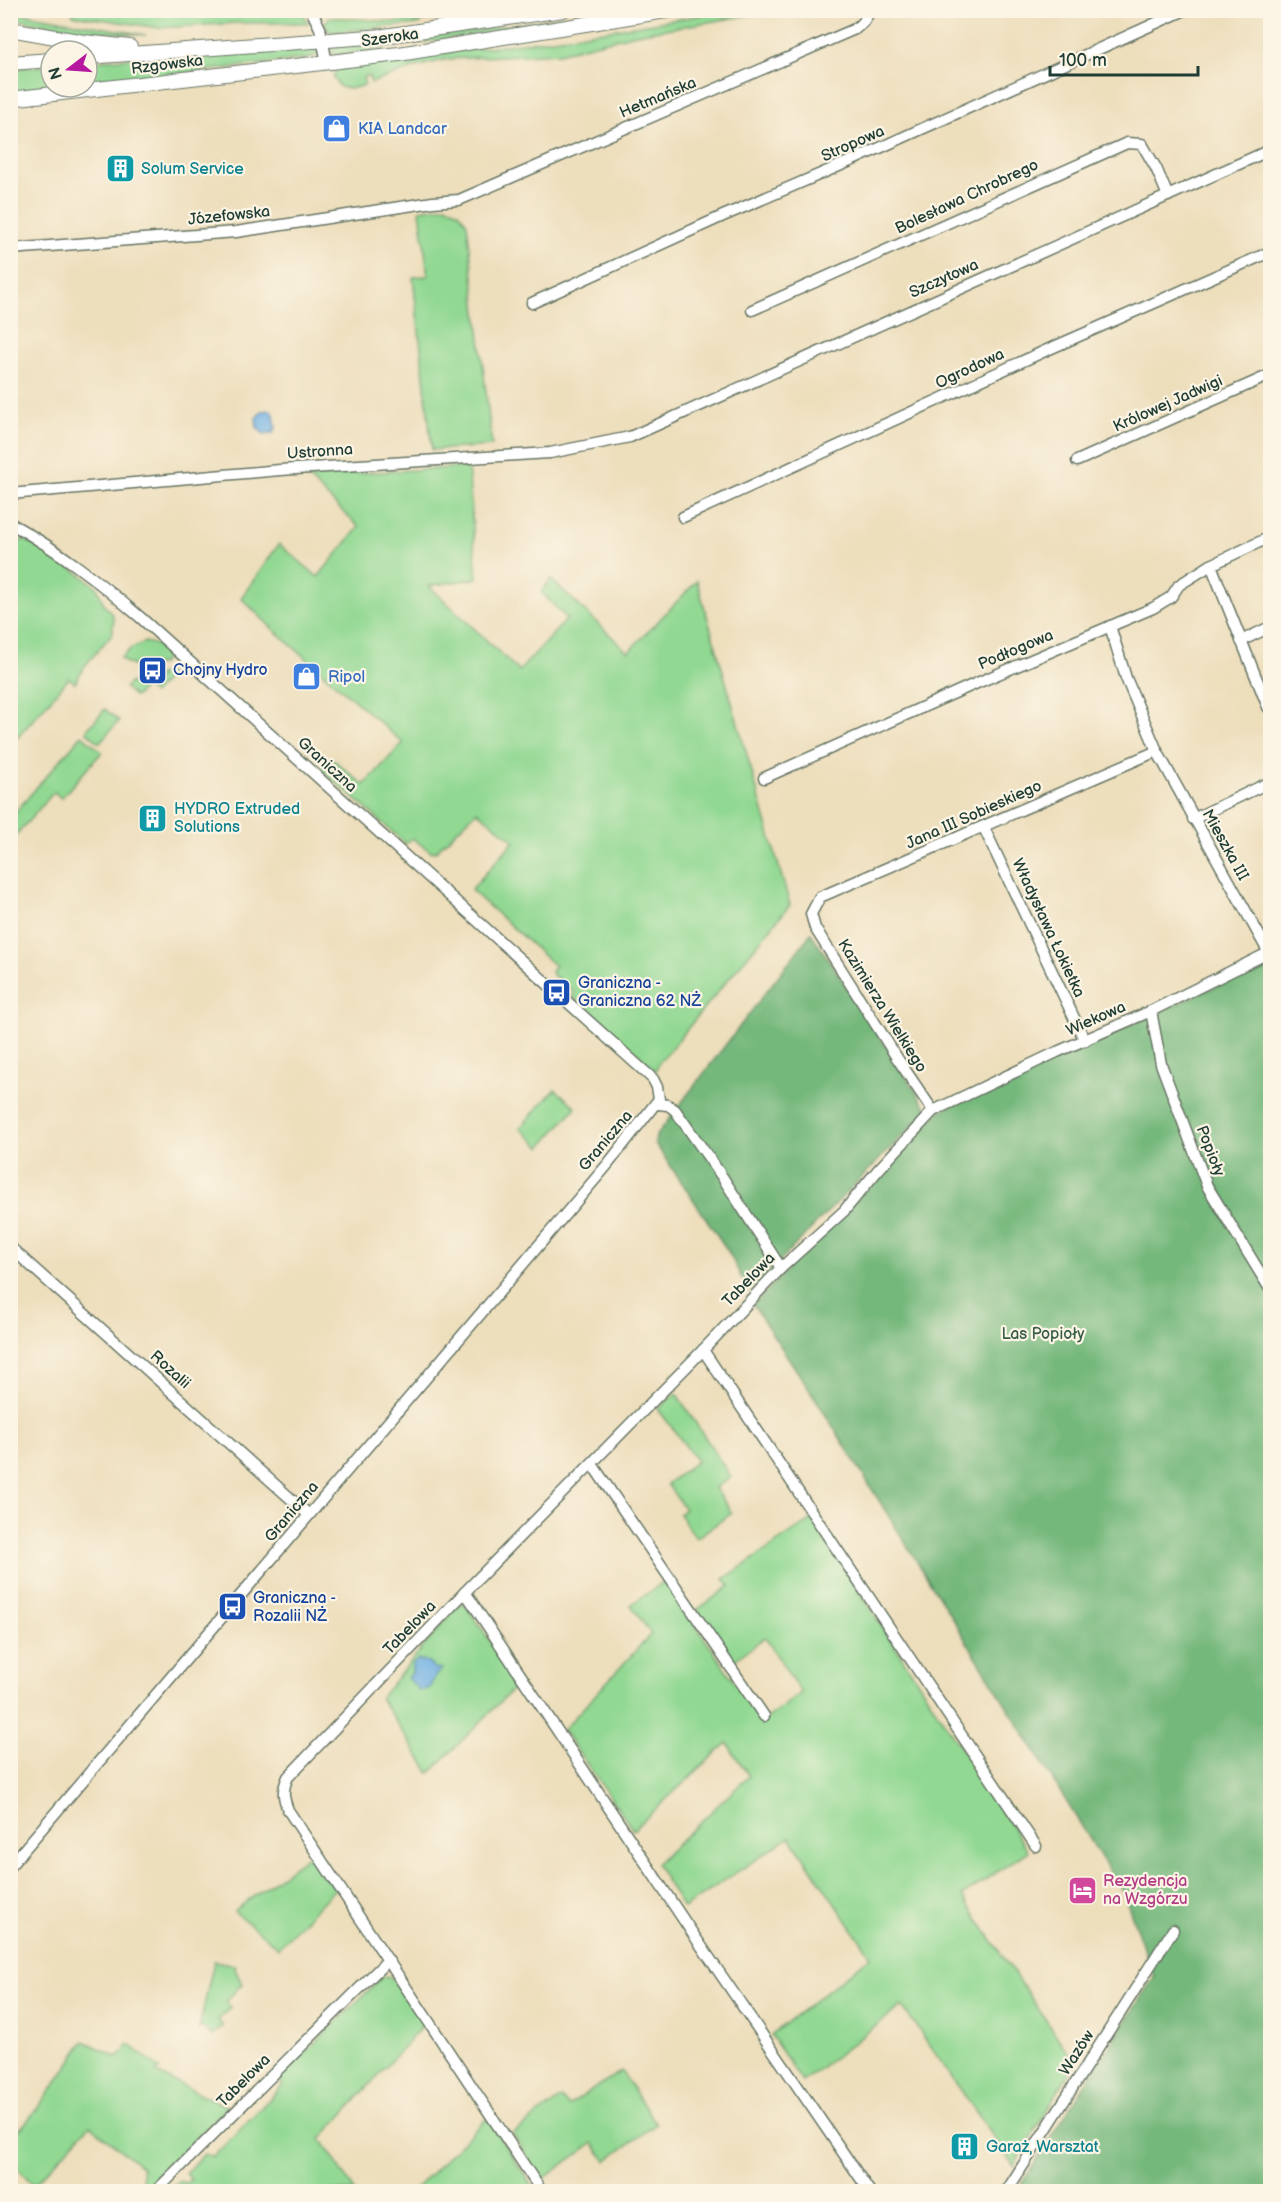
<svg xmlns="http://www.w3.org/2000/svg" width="1281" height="2202" font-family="'Balsamiq Sans',sans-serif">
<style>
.green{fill:#91d892;stroke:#588a63;stroke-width:1.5}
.forest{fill:#74b87c;stroke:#4a7a58;stroke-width:1.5}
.water{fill:#6fb0e3;stroke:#47768c;stroke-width:1.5}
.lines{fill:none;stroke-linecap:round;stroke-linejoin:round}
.minor-casing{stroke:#677564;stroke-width:13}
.major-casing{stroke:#677564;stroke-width:16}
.minor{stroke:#fff;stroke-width:10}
.major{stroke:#fff;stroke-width:14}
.labels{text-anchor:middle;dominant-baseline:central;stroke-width:4.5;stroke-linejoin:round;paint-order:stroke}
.street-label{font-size:16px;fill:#1f3d34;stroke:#fcf5e5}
.shop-label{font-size:16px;fill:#366cbe;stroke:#fcf5e5;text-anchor:start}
.culture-label{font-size:16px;fill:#0d838f;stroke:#fcf5e5;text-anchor:start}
.transit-label{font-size:16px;fill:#164399;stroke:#fcf5e5;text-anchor:start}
.park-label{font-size:16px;fill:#365c47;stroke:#fcf5e5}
.hotel-label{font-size:16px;fill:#b23c85;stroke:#fcf5e5;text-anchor:start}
</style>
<rect width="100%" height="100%" fill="#fcf5e5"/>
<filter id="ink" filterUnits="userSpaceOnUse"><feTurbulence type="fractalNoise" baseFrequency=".0167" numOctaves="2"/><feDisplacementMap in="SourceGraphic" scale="12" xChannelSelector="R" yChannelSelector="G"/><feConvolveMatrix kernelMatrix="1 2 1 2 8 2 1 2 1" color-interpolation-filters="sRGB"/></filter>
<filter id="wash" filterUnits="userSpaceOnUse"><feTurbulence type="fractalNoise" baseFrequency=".008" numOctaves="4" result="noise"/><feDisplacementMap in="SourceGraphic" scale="24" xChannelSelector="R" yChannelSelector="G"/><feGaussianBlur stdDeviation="1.35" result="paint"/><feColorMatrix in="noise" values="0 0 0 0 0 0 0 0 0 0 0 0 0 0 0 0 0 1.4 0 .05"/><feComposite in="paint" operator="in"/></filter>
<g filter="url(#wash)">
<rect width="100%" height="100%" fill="#eddebc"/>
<g class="green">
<path d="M72,11H302L308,23H238L160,28L73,15Z"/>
<path d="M603,11H629L345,54H334L331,50L334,45L465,32Z"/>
<path d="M728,11H775L636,34L559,53L448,59L419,66L371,83L369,76L363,77L365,85L350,89L340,87L333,77L337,67L560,38Z"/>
<path d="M13,12L146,35L84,31L15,19Z"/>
<path d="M437,14V17L420,22V24L332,32L329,31L324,24L329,17L396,22Z"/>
<path d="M315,47L318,51V54L311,58L87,85V61Z"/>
<path d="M51,65V87H71L11,94L10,69Z"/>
<path d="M446,206L459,212L467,223L492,446L432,450L413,277L428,276L420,210Z"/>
<path d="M468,467L477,578L429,586L519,671L567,619L541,592L551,579L628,652L697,581L790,905L658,1064L656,1071L572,996L574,992L553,975L551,971L555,966L471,890L514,841L477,811L436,851L431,852L412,838L406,844L320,768L331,758L364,785L403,743L276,632L241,598L279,544L318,577L359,527L306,476Z"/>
<path d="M23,539L61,561L96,586L104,604L112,614L114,620L112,634L84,667L75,683L69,678L11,745V552Z"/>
<path d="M145,642L161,646L166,655L163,663C149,668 132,671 121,658L130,649Z"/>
<path d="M169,673L171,674L153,694L145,687L135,697L125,688L128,684L149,677L151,680L159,678L158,675Z"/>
<path d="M105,709L119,721L99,743L86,731Z"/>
<path d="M82,735L102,752L61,798L54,792L11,841V817Z"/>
<path d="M555,1089L576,1107L541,1147L520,1128Z"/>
<path d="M676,1393L731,1477L715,1488L732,1513L696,1538L679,1514L685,1509L667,1484L697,1461L658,1409Z"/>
<path d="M812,1519L1028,1851L962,1896L1075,2063L1014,2166L902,2006L802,2082L771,2035L871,1956L790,1837L683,1908L656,1864L749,1776L727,1743L633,1830L563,1730L651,1634L631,1605L665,1581L762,1722L801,1693L765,1637L731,1663L697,1610L730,1586L724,1579Z"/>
<path d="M464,1603L519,1683L430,1773L380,1698L459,1605Z"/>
<path d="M312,1853L335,1889L278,1948L234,1911Z"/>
<path d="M214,1961L236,1965L235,1969L242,1984L225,2002L231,2008L218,2020L223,2026L212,2036L202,2026L199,2029Z"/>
<path d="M387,1976L392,1978L424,2024L321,2139L355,2191H172L170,2188L179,2181L185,2183L191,2180L186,2173L204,2154L213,2157L283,2085L278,2080L382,1977Z"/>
<path d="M84,2041L118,2057L129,2044L160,2069L156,2073L228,2107L143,2191L142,2167L90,2125L34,2185L11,2162V2139C40,2109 61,2076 84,2041Z"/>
<path d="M621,2071L656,2124L606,2161L593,2143L542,2180L513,2134L561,2098L568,2106Z"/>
<path d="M487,2118L536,2192H412Z"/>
</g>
<g class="forest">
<path d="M811,933L928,1110L749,1292L728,1251L655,1143L656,1136Z"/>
<path d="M1270,962V2191H1017L1154,1977L1124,1894L817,1401L753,1305L941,1110Z"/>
</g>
<g class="water">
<path d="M270,410L274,414L276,428L273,433L264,434L257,428L256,418L262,411Z"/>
<path d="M418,1660L427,1662L434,1668L442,1669L436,1675L429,1688L419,1691L416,1686L407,1678L412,1673V1665Z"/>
</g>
</g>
<g filter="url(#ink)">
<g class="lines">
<defs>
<g id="minor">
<path d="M311,10L320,28L327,63"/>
<path d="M10,249L236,232L433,202L459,200L855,29L863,22L871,10"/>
<path d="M532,303L723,216L853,160L1185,10"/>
<path d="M752,310L1127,143L1142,144L1156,168L1168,196"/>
<path d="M1077,461L1270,375"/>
<path d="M10,494L280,470L550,453L630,437L1270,150"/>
<path d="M683,517L1047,350L1270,252"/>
<path d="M10,523C61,552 97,580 141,618L653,1079L657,1087L659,1099L608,1164L506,1284L10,1866"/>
<path d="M1211,565L1268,707"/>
<path d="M1110,626L1126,678L1157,751L1269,953"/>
<path d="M1241,641L1270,627"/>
<path d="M764,778L977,683L1153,608L1171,597L1179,585L1211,565L1270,537"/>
<path d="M1193,819L1270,782"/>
<path d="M984,828L1085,1041"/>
<path d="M1151,1011L1161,1064L1207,1186L1270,1289"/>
<path d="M657,1104L668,1105L675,1110L721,1175L781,1268"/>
<path d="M933,1111L899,1061L815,928L811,914L820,897L1157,751"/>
<path d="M10,1247L309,1515"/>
<path d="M703,1350L1036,1846"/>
<path d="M592,1464L764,1716"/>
<path d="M465,1592L693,1934L870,2192"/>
<path d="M155,2192L388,1960"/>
<path d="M542,2192L288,1810C283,1797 282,1790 288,1777L465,1592L703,1350L781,1268L844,1211L878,1170L933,1111L1057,1052L1151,1011L1270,952"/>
<path d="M1006,2192L1173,1930"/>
</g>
<g id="major">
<path d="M10,29L84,42L130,47"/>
<path d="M87,57L384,36L563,10"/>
<path d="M10,63L51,60"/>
<path d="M10,99L399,54L672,10"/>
</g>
</defs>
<use href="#minor" class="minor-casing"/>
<use href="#major" class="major-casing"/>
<use href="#minor" class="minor"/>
<use href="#major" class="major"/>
</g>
</g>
<defs>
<symbol id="shop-square" viewBox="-11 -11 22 22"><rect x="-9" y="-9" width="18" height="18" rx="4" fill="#3f7fe0" stroke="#fcf5e5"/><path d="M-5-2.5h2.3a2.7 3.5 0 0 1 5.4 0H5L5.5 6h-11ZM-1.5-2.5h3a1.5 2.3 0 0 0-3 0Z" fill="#fff"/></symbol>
<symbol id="building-square" viewBox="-11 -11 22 22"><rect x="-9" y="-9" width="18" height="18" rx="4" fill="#0f9aa8" stroke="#fcf5e5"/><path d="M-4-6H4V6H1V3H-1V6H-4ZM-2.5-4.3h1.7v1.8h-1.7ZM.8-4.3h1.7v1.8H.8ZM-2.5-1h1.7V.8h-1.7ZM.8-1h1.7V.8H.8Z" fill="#fff"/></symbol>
<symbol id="bus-square" viewBox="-11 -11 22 22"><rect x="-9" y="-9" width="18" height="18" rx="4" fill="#1a4fb4" stroke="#fcf5e5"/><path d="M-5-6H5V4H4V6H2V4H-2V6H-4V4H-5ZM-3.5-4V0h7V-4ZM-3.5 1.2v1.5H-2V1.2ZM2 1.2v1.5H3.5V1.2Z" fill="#fff"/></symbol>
<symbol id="hotel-square" viewBox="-11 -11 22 22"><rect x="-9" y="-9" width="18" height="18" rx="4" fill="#d1479c" stroke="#fcf5e5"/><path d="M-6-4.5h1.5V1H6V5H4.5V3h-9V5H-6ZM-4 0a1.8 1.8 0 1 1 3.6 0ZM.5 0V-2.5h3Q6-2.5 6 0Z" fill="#fff"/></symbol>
</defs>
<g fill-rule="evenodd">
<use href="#shop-square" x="320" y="112" width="33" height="33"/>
<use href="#building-square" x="104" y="152" width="33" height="33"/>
<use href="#bus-square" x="136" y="654" width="33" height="33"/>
<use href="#shop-square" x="290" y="660" width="33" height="33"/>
<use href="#building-square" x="136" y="802" width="33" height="33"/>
<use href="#bus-square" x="540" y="976" width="33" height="33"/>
<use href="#bus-square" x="216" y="1590" width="33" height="33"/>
<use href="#hotel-square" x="1066" y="1874" width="33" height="33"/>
<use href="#building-square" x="948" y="2130" width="33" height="33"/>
</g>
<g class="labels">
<g class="street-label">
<text transform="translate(390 38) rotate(-8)">Szeroka</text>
<text transform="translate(167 65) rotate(-7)">Rzgowska</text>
<text transform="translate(658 98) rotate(-23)">Hetmańska</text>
<text transform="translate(853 144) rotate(-24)">Stropowa</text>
<text transform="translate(967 197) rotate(-25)">Bolesława Chrobrego</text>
<text transform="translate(229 216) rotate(-6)">Józefowska</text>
<text transform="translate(944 279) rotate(-24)">Szczytowa</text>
<text transform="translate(970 369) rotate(-25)">Ogrodowa</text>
<text transform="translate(1168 404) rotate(-24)">Królowej Jadwigi</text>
<text transform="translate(320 452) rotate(-4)">Ustronna</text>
<text transform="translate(1016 650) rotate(-23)">Podłogowa</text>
<text transform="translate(327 765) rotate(42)">Graniczna</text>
<text transform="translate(974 815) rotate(-24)">Jana III Sobieskiego</text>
<text transform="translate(1225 845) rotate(61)">Mieszka III</text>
<text transform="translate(1048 928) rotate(65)">Władysława Łokietka</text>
<text transform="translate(882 1006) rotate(58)">Kazimierza Wielkiego</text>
<text transform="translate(1096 1019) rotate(-24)">Wiekowa</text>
<text transform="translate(606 1141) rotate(-50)">Graniczna</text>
<text transform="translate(1210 1151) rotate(69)">Popioły</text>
<text transform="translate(749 1280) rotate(-46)">Tabelowa</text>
<text transform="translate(170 1370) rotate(42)">Rozalii</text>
<text transform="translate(292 1512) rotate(-50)">Graniczna</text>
<text transform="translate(410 1628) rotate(-46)">Tabelowa</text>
<text transform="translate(1077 2053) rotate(-57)">Wazów</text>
<text transform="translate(244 2081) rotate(-45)">Tabelowa</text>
</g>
<g class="shop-label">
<text x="358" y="129">KIA Landcar</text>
<text x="328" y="677">Ripol</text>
</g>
<g class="culture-label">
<text x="141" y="169">Solum Service</text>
<text x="174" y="809">HYDRO Extruded<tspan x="174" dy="18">Solutions</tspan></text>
<text x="986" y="2147">Garaż, Warsztat</text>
</g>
<g class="transit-label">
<text x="173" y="670">Chojny Hydro</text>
<text x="578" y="983">Graniczna -<tspan x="578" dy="18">Graniczna 62 NŻ</tspan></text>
<text x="253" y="1598">Graniczna -<tspan x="253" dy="18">Rozalii NŻ</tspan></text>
</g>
<g class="park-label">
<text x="1043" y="1334">Las Popioły</text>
</g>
<g class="hotel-label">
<text x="1103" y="1881">Rezydencja<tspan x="1103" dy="18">na Wzgórzu</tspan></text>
</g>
</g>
<rect width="1281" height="2202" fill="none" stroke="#fcf5e5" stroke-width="36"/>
<g transform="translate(69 69) rotate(253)"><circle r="28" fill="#fcf5e5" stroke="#a4ab9e" stroke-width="1.5"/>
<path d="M0-4.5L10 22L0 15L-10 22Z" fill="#b5179e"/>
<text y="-9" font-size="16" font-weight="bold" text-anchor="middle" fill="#1f3d34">N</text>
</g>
<path d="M1050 66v9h148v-9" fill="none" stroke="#1f3d34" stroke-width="3"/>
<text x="1059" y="66" font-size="18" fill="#1f3d34" stroke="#fcf5e5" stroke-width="4.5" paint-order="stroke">100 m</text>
</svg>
